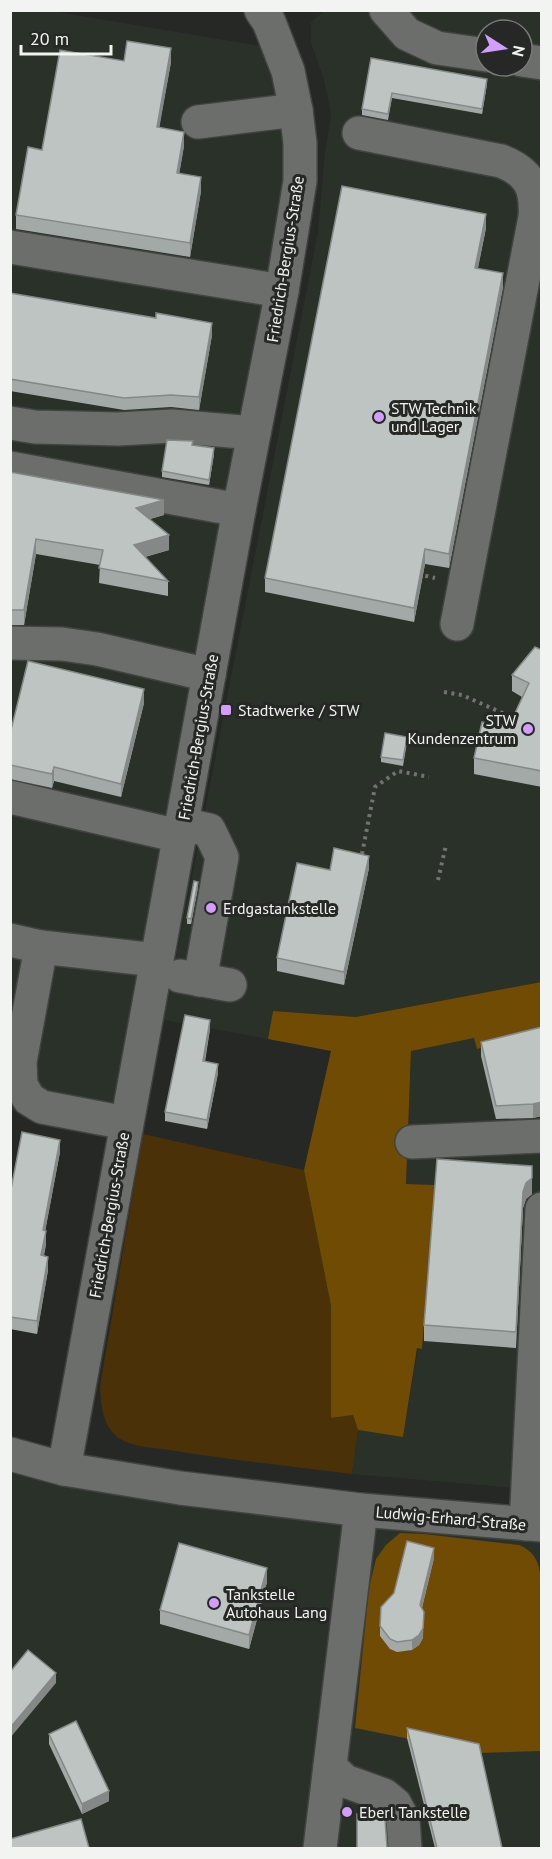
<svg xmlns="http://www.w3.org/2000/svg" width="552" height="1859" font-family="'PT Sans',sans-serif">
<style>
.built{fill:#2a3129;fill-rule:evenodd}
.green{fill:#4a3108}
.forest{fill:#704b03}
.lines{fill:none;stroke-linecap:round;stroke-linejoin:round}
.minor-casing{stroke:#404340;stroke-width:36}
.path{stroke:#727472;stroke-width:4;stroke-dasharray:3 4.5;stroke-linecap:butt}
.minor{stroke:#6b6e6a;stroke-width:33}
.wall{fill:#a3a9a7}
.shaded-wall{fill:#848988}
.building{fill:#bdc4c2;stroke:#848988;stroke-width:1.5}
.poi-dot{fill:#d29dfd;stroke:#252825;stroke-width:2}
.labels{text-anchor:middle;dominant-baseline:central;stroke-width:6;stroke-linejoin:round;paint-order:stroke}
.street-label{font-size:16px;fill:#f2f4f2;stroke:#252825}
.poi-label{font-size:16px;fill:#f2f4f2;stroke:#252825;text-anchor:start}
</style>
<rect width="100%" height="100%" fill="#252825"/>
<g class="built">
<path d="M46,10L260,46L275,76L282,124L284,182L277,247L110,1133L11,1110L10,11Z"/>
<path d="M324,11H541V982L356,1017L273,1011L268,1039L164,1020L318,232L325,152L331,114L324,80L311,43V22ZM486,30H522V66H486Z"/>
<path d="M541,1035V1490L352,1474L358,1430L403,1436L418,1348L422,1349L435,1185L406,1184L411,1051L474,1037L477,1049Z"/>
<path d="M11,1468L541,1536V1848H11Z"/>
</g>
<path class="green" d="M143,1134L304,1170L331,1306V1418L353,1415L358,1430L352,1474C291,1466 230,1460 169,1450C155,1448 133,1447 120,1439C102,1427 101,1405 100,1386Z"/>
<g class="forest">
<path d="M541,982V1035L477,1049L474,1038L411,1051L406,1184L435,1185L422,1349L417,1348L403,1437L358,1430L353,1415L331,1418V1306L304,1170L331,1051L268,1039L273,1011L356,1017Z"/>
<path d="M400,1533L424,1534L519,1545C535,1552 538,1561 541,1577V1751L479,1753L355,1728L369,1588L376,1559L386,1545Z"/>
</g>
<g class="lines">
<defs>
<g id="minor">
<path d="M386,10L407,34L437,48L486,55"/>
<path d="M522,60L542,63"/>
<path d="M198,122L296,110"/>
<path d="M359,133L501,161C529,172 537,187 535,217L457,624"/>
<path d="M10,247L282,291"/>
<path d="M10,423L35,427L118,429L172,426L254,433"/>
<path d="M10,468L239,510"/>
<path d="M10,643L62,644L97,649L209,675"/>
<path d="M10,797L179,836"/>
<path d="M181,824L209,830L222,857L200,980"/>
<path d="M10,940L41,947L156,960"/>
<path d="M41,947L20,1062L21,1085L29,1099L42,1107L126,1123"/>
<path d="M180,976L230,985"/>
<path d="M412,1142L542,1136"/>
<path d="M10,1454L64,1469L180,1488L361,1510L542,1525"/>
<path d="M64,1469L239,510L282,291L300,181V143L296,110L288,71L269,22L261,10"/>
<path d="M526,1524L542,1209"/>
<path d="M330,1767L345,1781L384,1795L395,1804L403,1819L405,1848"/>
<path d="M320,1848L361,1510"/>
</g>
</defs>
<use href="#minor" class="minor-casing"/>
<g class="path">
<path d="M418,574L435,578"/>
<path d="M444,692L462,695L516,719"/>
<path d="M362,854L375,787L398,771L429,777"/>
<path d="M438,880L446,845"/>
</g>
<use href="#minor" class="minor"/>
</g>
<g class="wall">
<path d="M371,58L487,84L482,114L392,98L388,120L362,115V109Z"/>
<path d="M124,61L171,62L159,127L184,146L179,174L201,191L190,257L16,229V215L42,150Z"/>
<path d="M486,228L478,268L503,287L449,568L425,564L414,622L265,592V578Z"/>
<path d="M10,293L212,335L199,410L171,407L124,410L10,391Z"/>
<path d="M214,454L209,485L162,477V471Z"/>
<path d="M10,472L164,515L150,519L169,550L145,557L168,581V596L99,583L100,565L36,554L24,625H10Z"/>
<path d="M542,650V787L474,774V758L509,726L522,697L512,691V675Z"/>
<path d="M144,703L121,797L54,781L52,788L10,779V734Z"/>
<path d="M407,742L403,766L381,762V757Z"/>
<path d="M369,868L344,985L277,971V958L330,870Z"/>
<path d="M198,887L191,924H187V918Z"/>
<path d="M542,1027V1116L533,1118L496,1119L481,1056V1042Z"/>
<path d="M210,1029L205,1062L218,1073L207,1129L165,1121V1112Z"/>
<path d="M60,1152L45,1231L46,1244L44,1256L48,1270L37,1334L10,1329V1194Z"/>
<path d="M532,1183V1194L526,1199L523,1208L516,1348L424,1341V1325Z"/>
<path d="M434,1558L422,1608L423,1638L419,1645L412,1650L397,1652L390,1649L380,1636V1626Z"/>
<path d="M267,1582L249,1649L160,1624V1610Z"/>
<path d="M407,1728L502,1848H435L407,1738Z"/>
<path d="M49,1734L109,1801L82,1814L49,1744Z"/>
</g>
<g class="shaded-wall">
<path d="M171,48V62L157,141V127Z"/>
<path d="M487,79V84L482,114V109Z"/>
<path d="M184,132V146L177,187V173Z"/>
<path d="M201,177V191L190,257V243Z"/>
<path d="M486,214V228L475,282V268Z"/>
<path d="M503,273V287L449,568V554Z"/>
<path d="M212,323V335L199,410V397Z"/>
<path d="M214,448V454L209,485V480Z"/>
<path d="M164,500V515L136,523V508Z"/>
<path d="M169,535V550L134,560V545Z"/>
<path d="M36,539V554L24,625V610Z"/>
<path d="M425,549V564L414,622V608Z"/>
<path d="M144,689V703L121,797V784Z"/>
<path d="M54,767V781L52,788V774Z"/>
<path d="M369,856V868L344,985V972Z"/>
<path d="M198,882V887L191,924V919Z"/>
<path d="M210,1020V1029L203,1070V1061Z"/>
<path d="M218,1064V1073L207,1129V1120Z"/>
<path d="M542,1102V1116L533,1118V1104Z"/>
<path d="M60,1140V1152L43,1243V1230Z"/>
<path d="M532,1166V1194L526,1199L523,1208L516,1348L523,1192Z"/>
<path d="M46,1231V1244L41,1268V1255Z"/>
<path d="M48,1257V1270L37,1334V1321Z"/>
<path d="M434,1548V1558L420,1615V1605Z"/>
<path d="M267,1568V1582L249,1649V1635Z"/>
<path d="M424,1612L423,1638L419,1645L412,1650V1640Z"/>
<path d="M56,1673V1683L10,1738V1728Z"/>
<path d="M109,1791V1801L82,1814V1804Z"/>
</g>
<g class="building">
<path d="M127,41L171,48L157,127L184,132L177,173L201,177L190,243L16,215L28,147L42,150L60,50L124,61Z"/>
<path d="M371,58L487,79L482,109L392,93L388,114L362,109Z"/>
<path d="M342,186L486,214L475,268L503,273L449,554L425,549L414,608L265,578Z"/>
<path d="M10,293L156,318V313L212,323L199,397L171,395L124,398L10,379Z"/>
<path d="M167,440L193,441L192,445L214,448L209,480L162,471Z"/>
<path d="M10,472L164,500L136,508L169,535L134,545L168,581L99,568L103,550L36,539L24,610H10Z"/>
<path d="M535,647L542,650V771L474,758L482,722L509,726L529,683L512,675Z"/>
<path d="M28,661L144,689L121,784L54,767L52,774L10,765V734Z"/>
<path d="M385,733L407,737L403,760L381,757Z"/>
<path d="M334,848L369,856L344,972L277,958L297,863L330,870Z"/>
<path d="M194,881L198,882L191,919L187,918Z"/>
<path d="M185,1015L210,1020L203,1061L218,1064L207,1120L165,1112Z"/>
<path d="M542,1027V1102L533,1104L496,1106L481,1042Z"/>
<path d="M22,1132L60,1140L43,1230L46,1231L41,1255L48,1257L37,1321L10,1317V1194Z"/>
<path d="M437,1159L532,1166V1178L526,1183L523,1192L516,1332L424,1325Z"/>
<path d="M407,1541L434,1548L420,1605L424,1612L423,1628L419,1635L412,1640L397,1642L390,1639L380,1626L381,1607L394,1593Z"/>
<path d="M179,1543L267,1568L249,1635L160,1610Z"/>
<path d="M28,1650L56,1673L10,1728V1672Z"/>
<path d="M76,1721L109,1791L82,1804L49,1734Z"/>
<path d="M407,1728L479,1744L502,1848H437Z"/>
<path d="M357,1814H382L385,1819L387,1848H357Z"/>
<path d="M81,1819L89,1848H10V1839Z"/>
</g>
<g class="poi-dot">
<circle cx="379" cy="417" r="6"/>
<rect x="220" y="704" width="12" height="12" rx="3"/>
<circle cx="528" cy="729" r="6"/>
<circle cx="211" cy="908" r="6"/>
<circle cx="214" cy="1603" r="6"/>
<circle cx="347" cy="1812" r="6"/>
</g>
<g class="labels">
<g class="street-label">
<text transform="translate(285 259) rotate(-81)">Friedrich-Bergius-Straße</text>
<text transform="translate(198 737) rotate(-80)">Friedrich-Bergius-Straße</text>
<text transform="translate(109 1215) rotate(-80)">Friedrich-Bergius-Straße</text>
<text transform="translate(451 1518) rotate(5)">Ludwig-Erhard-Straße</text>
</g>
<g class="poi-label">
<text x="391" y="408">STW Technik<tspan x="391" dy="18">und Lager</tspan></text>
<text x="238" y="710">Stadtwerke / STW</text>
<text x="516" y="720" text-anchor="end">STW<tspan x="516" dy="18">Kundenzentrum</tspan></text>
<text x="223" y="908">Erdgastankstelle</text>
<text x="226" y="1594">Tankstelle<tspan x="226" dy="18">Autohaus Lang</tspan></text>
<text x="359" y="1812">Eberl Tankstelle</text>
</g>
</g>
<rect width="552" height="1859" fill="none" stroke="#f2f4f2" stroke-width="24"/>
<g transform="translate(504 48) rotate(102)"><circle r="28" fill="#252825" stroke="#777a77" stroke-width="1.5"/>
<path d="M0-4.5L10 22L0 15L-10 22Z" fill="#d29dfd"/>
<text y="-9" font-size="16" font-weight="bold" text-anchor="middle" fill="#f2f4f2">N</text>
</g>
<path d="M21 45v9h90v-9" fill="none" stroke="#f2f4f2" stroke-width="3"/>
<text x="30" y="45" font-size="18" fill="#f2f4f2" stroke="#252825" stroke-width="4.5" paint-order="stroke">20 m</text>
</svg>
